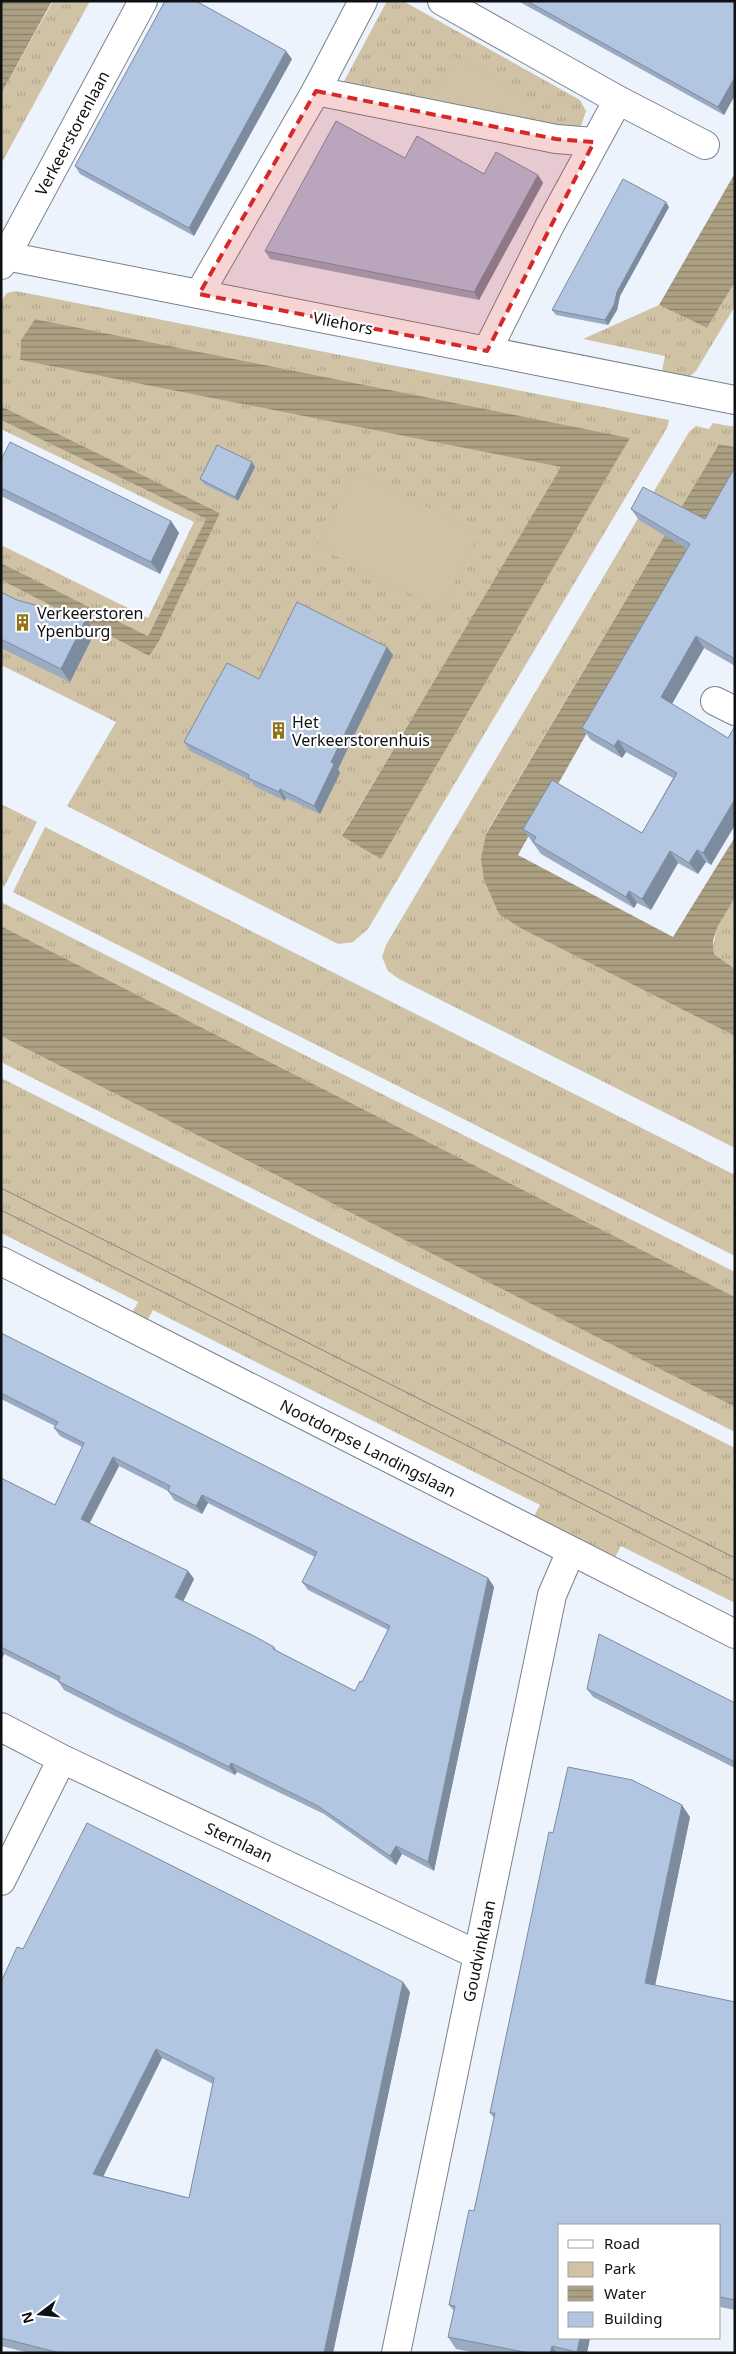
<svg xmlns="http://www.w3.org/2000/svg" width="736" height="2354" font-family="'Noto Sans',sans-serif">
<style>
.grass{fill:url(#grass-tufts);fill-rule:evenodd}
.park{fill:#cfc2a5}
.water{fill:url(#water-rules)}
.lines{fill:none;stroke-linecap:round;stroke-linejoin:round}
.minor-casing{stroke:#7b8189;stroke-width:30}
.minor{stroke:#fff;stroke-width:28}
.tram{stroke:#80858b;stroke-width:1}
.wall{fill:#9aaac2;fill-rule:evenodd}
.shaded-wall{fill:#7d8b9e}
.building{fill:#b3c6e1;stroke:#7d8b9e;fill-rule:evenodd}
.marked{fill:#d62828;fill-opacity:0.2;stroke:#d62828;stroke-width:4;stroke-dasharray:10 6;stroke-linejoin:round}
.labels{text-anchor:middle;dominant-baseline:central;stroke-width:4.5;stroke-linejoin:round;paint-order:stroke}
.street-label{font-size:16px;fill:#0e1013;stroke:#fff}
.poi-label{font-size:16px;fill:#0e1013;stroke:#fff;text-anchor:start}
</style>
<defs>
<pattern id="grass-tufts" width="24" height="20" patternUnits="userSpaceOnUse" patternTransform="scale(1.25)"><rect width="24" height="20" fill="#cfc2a5"/><path d="M3 7l-1-3M5 7V3M7 7l1-3M15 17l-1-3M17 17v-4M19 17l1-3" fill="none" stroke="#b1a68d"/></pattern>
<pattern id="water-rules" width="6" height="5" patternUnits="userSpaceOnUse" patternTransform="scale(1.25)"><rect width="6" height="5" fill="#aca083"/><path d="M0 2.5h6" fill="none" stroke="#8a816a"/></pattern>
</defs>
<rect width="100%" height="100%" fill="#ecf3fc"/>
<g class="grass">
<path d="M53,1H90L1,164V94Z"/>
<path d="M387,1H403L580,100L586,111L581,126L568,132L519,122L532,101L429,103L342,85Z"/>
<path d="M735,282V306L696,371L689,377L662,371L665,356L583,339L659,305L707,328Z"/>
<path d="M16,291L669,420L667,428L368,929L353,942L338,944L67,806L116,722L1,665V580L149,656L220,513L1,406V301L7,293ZM35,319L629,438L342,835L562,467L20,360L21,340Z"/>
<path d="M1,420L206,519L148,636L1,563V545L148,618L194,522L1,429Z"/>
<path d="M713,423L735,427V447L719,444L486,833L522,929L735,1036V1148L399,979L388,971L382,957L386,945L689,432L696,426L709,429Z"/>
<path d="M1,804L37,822L4,887L1,885Z"/>
<path d="M45,827L735,1175V1256L13,892Z"/>
<path d="M735,897V969L714,954C712,931 723,916 735,897Z"/>
<path d="M1,902L735,1272V1297L1,926Z"/>
<path d="M1,1036L735,1407V1432L1,1062Z"/>
<path d="M1,1078L735,1448V1603L621,1546L614,1559L533,1518L540,1505L153,1310L146,1323L131,1315L138,1302L1,1233Z"/>
</g>
<g class="park">
<path d="M453,56L532,101L519,122L429,103Z"/>
<path d="M356,471L479,534L441,610L317,546Z"/>
</g>
<g class="water">
<path d="M1,1H52L1,94Z"/>
<path d="M735,173V282L707,328L659,305Z"/>
<path d="M35,319L630,438L381,859L342,836L561,467L20,360L21,340Z"/>
<path d="M1,406L220,513L159,641L149,656L1,580V563L148,636L206,519L1,420Z"/>
<path d="M719,444L735,447V471L518,855L673,937L735,837V897L718,926L713,940L714,954L735,969V1036L522,929L499,914L484,880L481,858L486,834Z"/>
<path d="M1,926L735,1297V1407L1,1036Z"/>
</g>
<g class="lines">
<defs>
<g id="minor">
<path d="M442,1L618,100L705,145"/>
<path d="M316,91L556,139L594,142"/>
<path d="M6,256L735,400"/>
<path d="M1,265L143,1"/>
<path d="M199,294L316,91L363,1"/>
<path d="M487,351L549,227L618,100"/>
<path d="M715,701L735,711"/>
<path d="M1,1261L735,1634"/>
<path d="M1,1727L62,1759L478,1955"/>
<path d="M1,1881L62,1759"/>
<path d="M396,2353L552,1595L571,1551"/>
</g>
</defs>
<use href="#minor" class="minor-casing"/>
<use href="#minor" class="minor"/>
<g class="tram">
<path d="M1,1188L735,1558"/>
<path d="M1,1210L735,1581"/>
</g>
</g>
<g class="wall">
<path d="M518,1H735V95L724,115Z"/>
<path d="M292,59L194,236L80,174L75,166Z"/>
<path d="M405,158L484,174L538,175L543,183L479,300L270,259L265,251Z"/>
<path d="M669,207L620,296L617,310L608,325L556,315L552,310Z"/>
<path d="M1,460L171,521L179,533L160,574L1,496Z"/>
<path d="M252,462L255,467L238,501L204,484L200,479Z"/>
<path d="M735,467V666L704,648L672,704L728,738L735,726V825L711,865L706,862L698,874L678,863L651,910L637,903L634,908L541,854L523,829L642,833L673,778L626,752L622,758L591,740L582,728L687,549L639,520L631,509L705,519Z"/>
<path d="M1,592L17,600L95,632L70,682L1,648Z"/>
<path d="M387,647L393,655L338,769L340,773L320,814L286,798L285,801L254,786L251,781L190,751L184,742L259,679Z"/>
<path d="M1,1333L488,1578L494,1587L434,1871L402,1854L396,1865L324,1814L237,1772L235,1775L123,1720L64,1690L58,1681L4,1654L2,1658H1V1478L55,1505L82,1447L60,1436L54,1428L55,1426L1,1399ZM119,1466L168,1491L174,1500L202,1514L208,1503L315,1557L302,1582L308,1590L388,1630L362,1682L355,1691L277,1651L274,1647L183,1601L194,1579L188,1571L90,1523Z"/>
<path d="M587,1689L735,1703V1768L593,1697Z"/>
<path d="M690,1817L655,1986L735,2002V2310L720,2307V2225H560V2338H590L587,2353H476L456,2349L448,2337L454,2311L449,2305L474,2211L494,2118L490,2113L553,1833Z"/>
<path d="M23,1949L410,1992L333,2353H29L1,2346V1982ZM162,2058L213,2084L189,2198L103,2176Z"/>
</g>
<g class="shaded-wall">
<path d="M286,51L292,59L194,236L189,228Z"/>
<path d="M735,77V95L724,115L718,107Z"/>
<path d="M538,175L543,183L479,300L474,292Z"/>
<path d="M666,202L669,207L620,296L617,310L608,325L605,320L617,292Z"/>
<path d="M252,462L255,467L238,501L235,497Z"/>
<path d="M171,521L179,533L160,574L151,562Z"/>
<path d="M86,619L95,632L70,682L61,669Z"/>
<path d="M696,636L704,648L669,709L661,697Z"/>
<path d="M387,647L393,655L338,769L340,773L320,814L314,806L331,762Z"/>
<path d="M618,740L626,752L622,758L614,746Z"/>
<path d="M280,789L286,798L285,801L279,792Z"/>
<path d="M735,799V825L711,865L703,853Z"/>
<path d="M697,850L706,862L698,874L689,863Z"/>
<path d="M670,851L678,863L651,910L642,899Z"/>
<path d="M629,891L637,903L634,908L626,897Z"/>
<path d="M113,1457L119,1466L87,1527L81,1519Z"/>
<path d="M202,1495L208,1503L202,1514L196,1506Z"/>
<path d="M188,1571L194,1579L181,1606L175,1597Z"/>
<path d="M488,1578L494,1587L434,1871L428,1862Z"/>
<path d="M1,1649L4,1654L2,1658L1,1657Z"/>
<path d="M231,1763L237,1772L235,1775L229,1767Z"/>
<path d="M682,1805L690,1817L653,1995L645,1983Z"/>
<path d="M396,1846L402,1854L396,1865L390,1856Z"/>
<path d="M403,1982L410,1992L333,2353H324Z"/>
<path d="M156,2049L162,2058L100,2183L93,2174Z"/>
<path d="M580,2338H590L587,2353L577,2352Z"/>
<path d="M552,2346L557,2353H550Z"/>
</g>
<g class="building">
<path d="M165,1H196L286,51L189,228L75,166Z"/>
<path d="M527,1H735V77L718,107Z"/>
<path d="M336,121L405,158L417,136L484,174L496,152L538,175L474,292L265,251Z"/>
<path d="M623,179L666,202L617,292L614,305L605,320L552,310Z"/>
<path d="M10,442L171,521L151,562L1,488V460Z"/>
<path d="M217,445L252,462L235,497L200,479Z"/>
<path d="M735,467V659L696,636L661,697L728,738L735,726V799L703,853L697,850L689,863L670,851L642,899L629,891L626,897L533,842L536,837L523,829L552,780L642,833L677,773L618,740L614,746L582,728L690,544L631,509L643,487L705,519Z"/>
<path d="M1,592L17,600L86,619L61,669L1,639Z"/>
<path d="M297,602L387,647L331,762L334,764L314,806L280,789L279,792L248,778L249,775L184,742L227,663L259,679Z"/>
<path d="M1,1333L488,1578L428,1862L396,1846L390,1856L318,1806L231,1763L229,1767L117,1711L58,1681L60,1677L1,1647V1478L55,1505L84,1443L54,1428L58,1422L1,1393ZM113,1457L170,1486L168,1491L196,1506L202,1495L317,1552L302,1582L390,1626L362,1682L360,1681L355,1691L273,1649L274,1647L254,1636L175,1597L188,1571L81,1519Z"/>
<path d="M599,1634L735,1703V1762L587,1689Z"/>
<path d="M568,1767L632,1780L682,1805L645,1983L735,2002V2300L720,2297V2225H560V2338H580L577,2352L552,2346L550,2353H529L448,2337L455,2306L449,2305L469,2210L474,2211L495,2113H490L549,1832L553,1833Z"/>
<path d="M87,1823L403,1982L324,2353H60L1,2338V1982L17,1947L23,1949ZM156,2049L214,2078L189,2198L93,2174Z"/>
</g>
<path class="marked" d="M316,91L556,139L594,142L487,351L199,294Z"/>
<defs>
<symbol id="building-bare" viewBox="-9 -9 18 18"><path d="M-4-6H4V6H1V3H-1V6H-4ZM-2.5-4.3h1.7v1.8h-1.7ZM.8-4.3h1.7v1.8H.8ZM-2.5-1h1.7V.8h-1.7ZM.8-1h1.7V.8H.8Z" fill="#92731a" stroke="#fff" stroke-width="2.5" paint-order="stroke"/></symbol>
</defs>
<g fill-rule="evenodd">
<use href="#building-bare" x="10" y="610" width="25" height="25"/>
<use href="#building-bare" x="266" y="718" width="25" height="25"/>
</g>
<g class="labels">
<g class="street-label">
<text transform="translate(72 133) rotate(-62)">Verkeerstorenlaan</text>
<text transform="translate(343 323) rotate(11)">Vliehors</text>
<text transform="translate(368 1448) rotate(27)">Nootdorpse Landingslaan</text>
<text transform="translate(239 1842) rotate(25)">Sternlaan</text>
<text transform="translate(479 1951) rotate(-78)">Goudvinklaan</text>
</g>
<g class="poi-label">
<text x="37" y="613">Verkeerstoren<tspan x="37" dy="18">Ypenburg</tspan></text>
<text x="292" y="722">Het<tspan x="292" dy="18">Verkeerstorenhuis</tspan></text>
</g>
</g>
<rect width="736" height="2354" fill="none" stroke="#0e1013" stroke-width="5"/>
<rect x="558" y="2224" width="162" height="115" fill="#ffffff" stroke="#9f9fa1"/>
<rect x="568" y="2240" width="25" height="8" fill="#ffffff" stroke="#9f9fa1"/>
<text x="604" y="2249" font-size="15" fill="#0e1013">Road</text>
<rect x="568" y="2262" width="25" height="15" fill="#cfc2a5" stroke="#9f9fa1"/>
<text x="604" y="2274" font-size="15" fill="#0e1013">Park</text>
<rect x="568" y="2286" width="25" height="15" fill="url(#water-rules)" stroke="#9f9fa1"/>
<text x="604" y="2299" font-size="15" fill="#0e1013">Water</text>
<rect x="568" y="2312" width="25" height="15" fill="#b3c6e1" stroke="#9f9fa1"/>
<text x="604" y="2324" font-size="15" fill="#0e1013">Building</text>
<g transform="translate(40 2314) rotate(254)" stroke="#ffffff" stroke-width="4" paint-order="stroke">
<path d="M0-4L9 19L0 12L-9 19Z" fill="#0e1013"/>
<text y="-8" font-size="14" font-weight="bold" text-anchor="middle" fill="#0e1013">N</text>
</g>
</svg>
